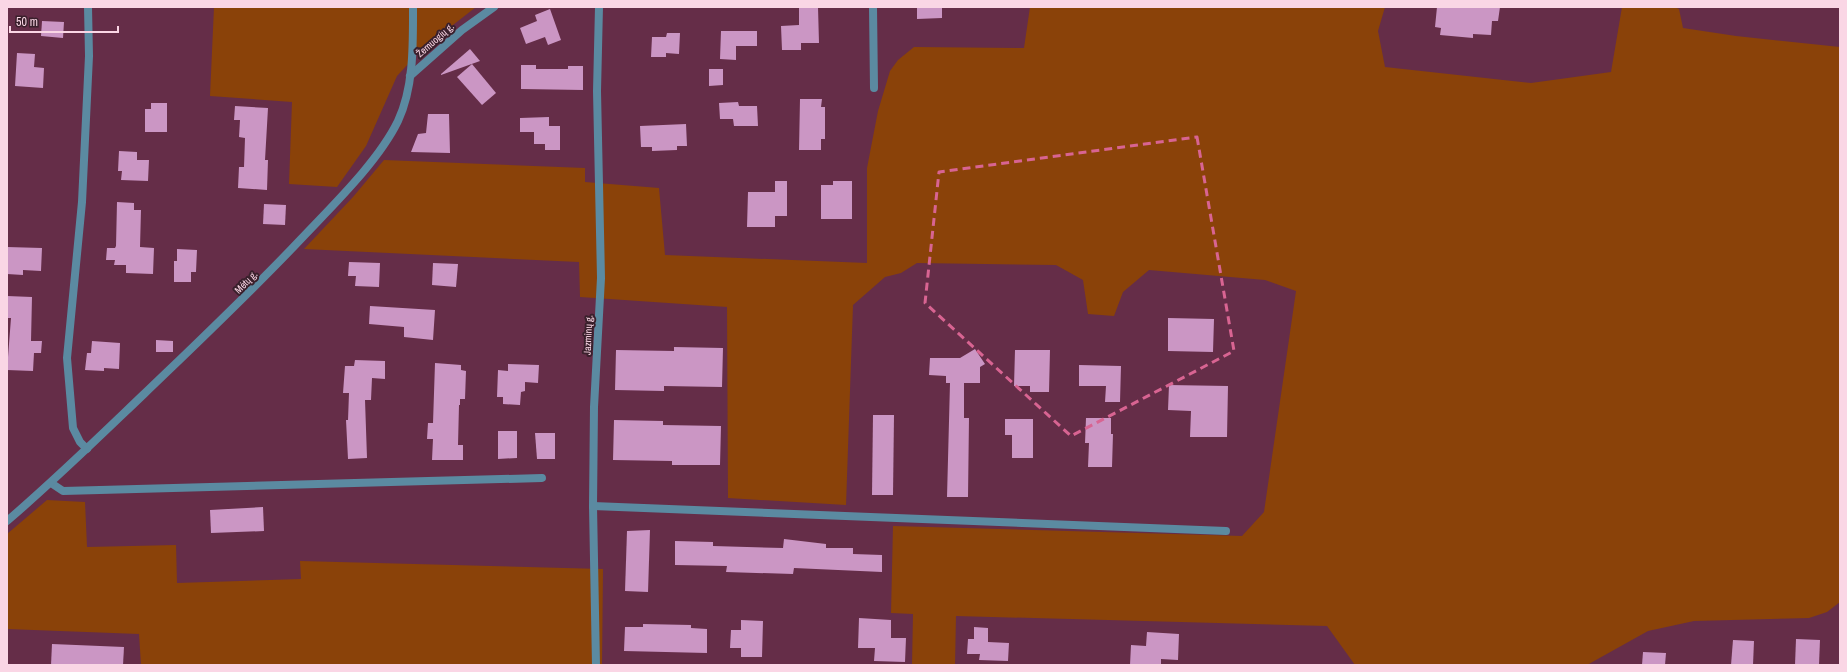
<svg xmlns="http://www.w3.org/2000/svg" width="1847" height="672" font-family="'Archivo Narrow',sans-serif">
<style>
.green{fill:#8a4209}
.building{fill:#cb96c4}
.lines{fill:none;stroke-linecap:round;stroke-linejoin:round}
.street{stroke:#5b8aa1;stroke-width:8}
.marked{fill:none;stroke:#d86492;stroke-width:3;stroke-dasharray:8 5;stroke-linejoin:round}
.labels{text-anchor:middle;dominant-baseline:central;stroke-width:4;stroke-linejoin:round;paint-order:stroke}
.street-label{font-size:10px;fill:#fad6e5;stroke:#3a202c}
</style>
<rect width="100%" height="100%" fill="#652d48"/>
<g class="green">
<path d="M214,7H476L421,50L397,76L366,146L337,187L289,184L292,102L210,96Z"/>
<path d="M1030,7H1385L1378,31L1385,67L1531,83L1611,72L1622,7H1674L1679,9L1683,28L1736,36L1840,47V602L1827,612L1809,618L1694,621L1648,631L1587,665H1355L1327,626L956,616L955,665H912L913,614L891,613L893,526L1242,536L1264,512L1296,291L1265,280L1149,270L1123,292L1114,316L1088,314L1083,280L1056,265L917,263L901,273L885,277L853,305L846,505L728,498L727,307L580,297L579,262L304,249L353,197L384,160L585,168V182L659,188L665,255L867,263V168L878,111L890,71L898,60L914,47L1024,48Z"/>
<path d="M47,500L85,502L87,547L176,545L177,583L301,579L300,561L603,569L602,665H141L139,634L7,629V534Z"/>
</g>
<g class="building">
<path d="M799,7H818L819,43H801V50H782L781,26L799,25Z"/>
<path d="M917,7H942V18L917,19Z"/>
<path d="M1437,7H1500L1498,21H1492L1491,35L1473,34V38L1440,35L1441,28L1435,27Z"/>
<path d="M550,9L561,40L548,45L545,37L526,44L520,28L537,21L535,15Z"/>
<path d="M42,21L64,22L63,38L41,36Z"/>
<path d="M721,31H757V46H736V60L720,59Z"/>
<path d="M667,33H680L679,54L666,53V57H651L652,37H666Z"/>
<path d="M470,49L480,61L441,75V74Z"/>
<path d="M17,53L35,54L34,67L44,68L43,88L15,86Z"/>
<path d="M472,64L496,93L482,105L457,77Z"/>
<path d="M521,65H536V69H568V66H583V90L521,89Z"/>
<path d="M709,69H723V85L709,86Z"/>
<path d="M800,99H822L821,107H825V139H821V150H799Z"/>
<path d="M738,102L739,106H757L758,126H734L733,119H720L719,103Z"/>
<path d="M151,103H167V132H145V109H151Z"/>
<path d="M235,106L268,108L265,160H268L267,190L238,188L239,167H244L245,138L239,137L240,120H234Z"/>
<path d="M428,114H449L450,153L411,152L418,134L426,133Z"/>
<path d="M549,117V126H560V150H545V144H534V132H520V118Z"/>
<path d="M686,124L687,146H677V150L652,151V147H641L640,126Z"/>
<path d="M119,151L137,152V160H149L148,181L121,180L122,171H118Z"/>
<path d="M775,181H787V216H775V227H747L748,192H775Z"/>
<path d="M833,181H852V219H821V185H833Z"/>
<path d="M117,202L134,203V210H141L140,247L154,248L153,274L126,273V265H114L115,260H106L107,248H115L116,246Z"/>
<path d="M264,204L286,205L285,225L263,224Z"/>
<path d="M7,247L42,248L41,271L23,270V275L7,274Z"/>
<path d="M177,249L197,250L196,272H191V282H174V261H177Z"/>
<path d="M349,262L380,263L379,287L355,286L356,276H348Z"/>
<path d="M433,263L458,264L456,287L432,285Z"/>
<path d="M7,296L32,297L31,341H42L41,353H34L33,371L7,370L11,318H7Z"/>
<path d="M370,306L435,310L433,340L404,337V327L369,324Z"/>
<path d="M1168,318L1214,319L1213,352L1168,351Z"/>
<path d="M156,340L173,341V352H156Z"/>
<path d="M92,341L120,343L119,369L104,368V371L85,370L87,353H91Z"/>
<path d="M674,347L723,348L722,387L664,386V391L615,390L616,350L674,351Z"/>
<path d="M975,349L985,364L980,367V383H964V418H969L968,497H947L950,383H946V376L929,375L930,358H960Z"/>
<path d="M1015,350H1050L1049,392H1030V386H1014Z"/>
<path d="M355,360L385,361V379L372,378L371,400H365L367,458L348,459L346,420H348L349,393H343L345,366H354Z"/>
<path d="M435,363L461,365V370L466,371L465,399H460V405H459L458,445H463V460H432L433,439H427L428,423H433Z"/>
<path d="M508,364L539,365L538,383L525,382V391L521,392L520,405L503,404V397H497L498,370L508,371Z"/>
<path d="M1079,365L1121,366L1120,402H1105L1106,386H1079Z"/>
<path d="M1169,385L1228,386L1227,437H1190L1191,411L1168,410Z"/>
<path d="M873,415H894L893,495H872Z"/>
<path d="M1086,418H1111V434H1113L1112,467H1088L1089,443H1085Z"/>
<path d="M1005,419H1033V458H1012V435H1005Z"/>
<path d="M614,420L663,421V425L721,426L720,465H672V461L613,460Z"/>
<path d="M498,431H517V458L498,459Z"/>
<path d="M535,433H555V459H537Z"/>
<path d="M263,507L264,531L211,533L210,510Z"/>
<path d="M650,530L648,592L625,591L627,531Z"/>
<path d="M784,539L826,544V548H853V554L882,555V572L794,568L793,574L726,572L727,566L675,565V541L713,542V546L783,548Z"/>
<path d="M859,618L891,620V638H906L905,662L874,661L875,648H858Z"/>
<path d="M741,620L763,621L762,657H741V648H730L731,630H741Z"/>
<path d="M643,624L691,625V628L707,629V653L624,651L625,627H643Z"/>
<path d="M974,627L988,628V642L1009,643L1008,661L979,660L980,654H967L968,639H974Z"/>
<path d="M1147,632L1179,634L1178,660L1161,659V665H1130L1131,645L1146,646Z"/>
<path d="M1796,639L1820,640L1819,665H1795Z"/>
<path d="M1733,640L1754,641L1753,665H1731Z"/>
<path d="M52,644L124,647L123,665H51Z"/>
<path d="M1643,652L1666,653L1665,665H1642Z"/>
</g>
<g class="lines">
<g class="street">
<path d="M873,7L874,88"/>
<path d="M410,76L462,30L494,7"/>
<path d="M87,449L80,442L73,428L67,358L82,202L89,56L88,7"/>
<path d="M51,483L63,491L542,478"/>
<path d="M593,506L1226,531"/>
<path d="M7,521C54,481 99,437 144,394C197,343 251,292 301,239C333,205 378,162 398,121C414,87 413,44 413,7"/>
<path d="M596,665L593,506L594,407L601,278L597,91L599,7"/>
</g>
</g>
<path class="marked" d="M1197,137L1234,351L1071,436L925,303L939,172Z"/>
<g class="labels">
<g class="street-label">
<text transform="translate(435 40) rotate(-41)">Žemuogių g.</text>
<text transform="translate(246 282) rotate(-45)">Mėtų g.</text>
<text transform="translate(588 335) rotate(-87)">Jazminų g.</text>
</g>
</g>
<rect width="1847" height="672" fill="none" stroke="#fad6e5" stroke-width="16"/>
<path d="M10 26v6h108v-6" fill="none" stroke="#fad6e5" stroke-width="2"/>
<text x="16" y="26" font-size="12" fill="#fad6e5" stroke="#3a202c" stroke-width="3" paint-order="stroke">50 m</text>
</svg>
